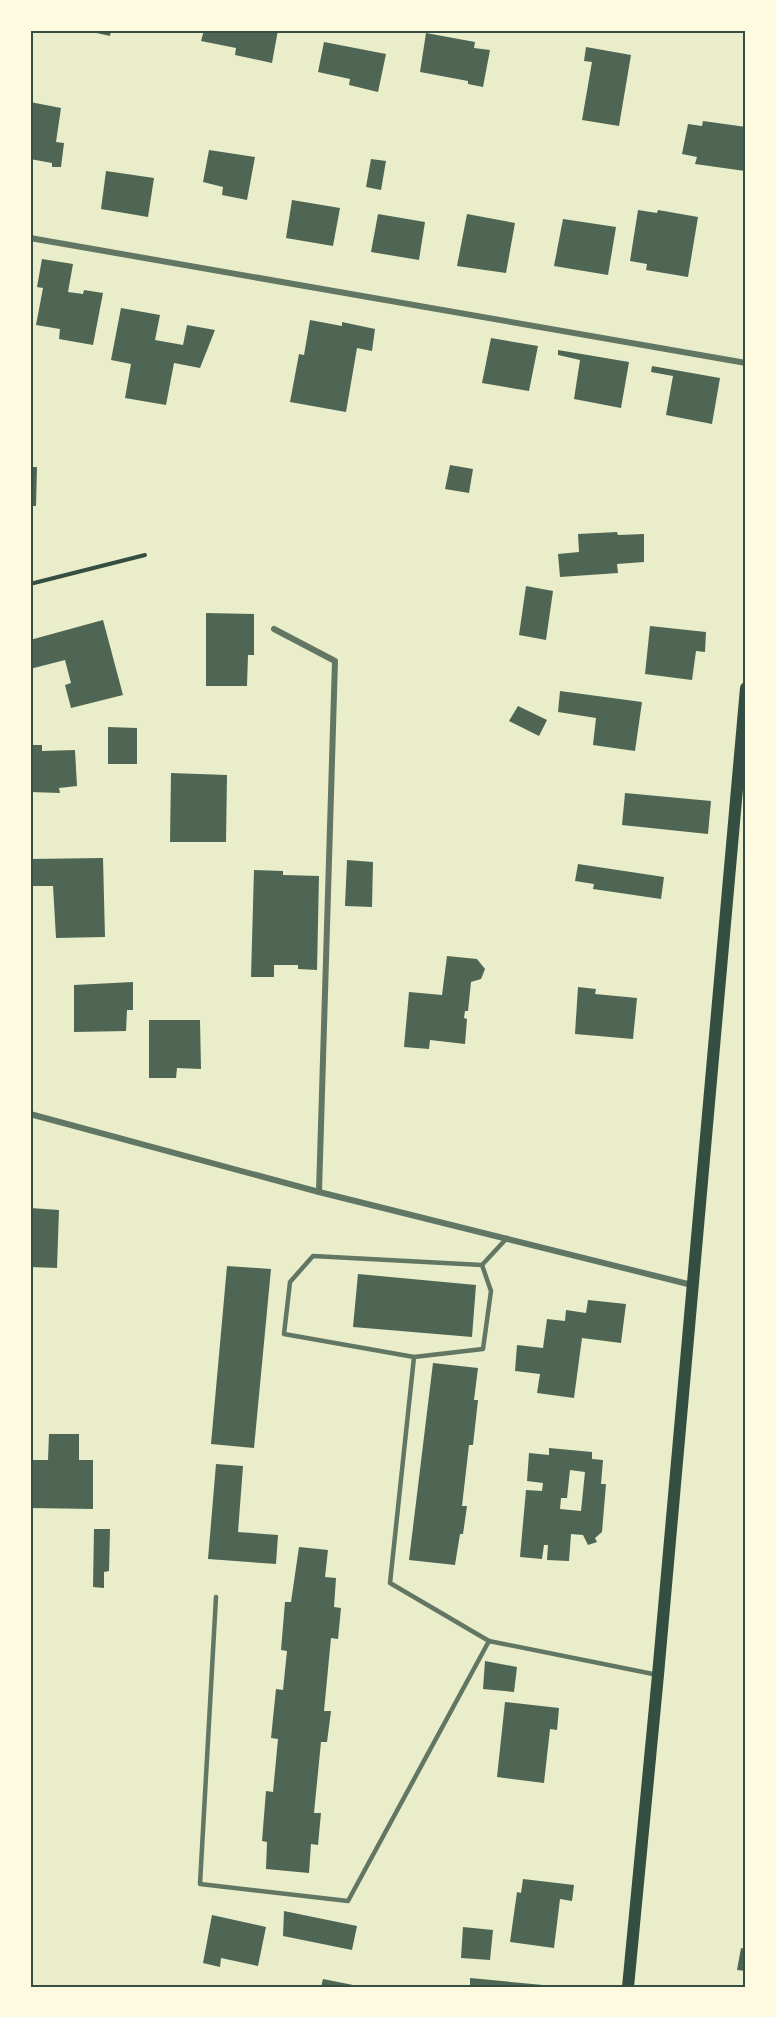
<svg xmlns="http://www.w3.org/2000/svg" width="776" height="2017" font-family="'DM Sans',sans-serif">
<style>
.building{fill:#4f6655;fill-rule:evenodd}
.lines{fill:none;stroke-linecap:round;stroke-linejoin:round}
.path{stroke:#344e41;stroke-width:4}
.service{stroke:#617663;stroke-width:4.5}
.minor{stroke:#617663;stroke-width:6}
.secondary{stroke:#344e41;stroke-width:12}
.neatline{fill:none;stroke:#344e41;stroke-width:2}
</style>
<rect width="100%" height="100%" fill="#e9edc9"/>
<g class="building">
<path d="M83,30H111L110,36Z"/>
<path d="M204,30H278L272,63L235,55L236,48L201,41Z"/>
<path d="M426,33L475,42L474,48L490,50L483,87L468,84V81L420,72Z"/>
<path d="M324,42L386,54L378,92L349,85L350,79L318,72Z"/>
<path d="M586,47L631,55L619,126L582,120L592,62L584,61Z"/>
<path d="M30,102L61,108L56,142L64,143L61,167H52V163L30,159Z"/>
<path d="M703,121L746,127L745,171L695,164L697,157L682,154L688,124L702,126Z"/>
<path d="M209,150L255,157L247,200L222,195L223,187L203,182Z"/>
<path d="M371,159L386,161L381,190L366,187Z"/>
<path d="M106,171L154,178L148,217L101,209Z"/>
<path d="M292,200L340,208L333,246L286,238Z"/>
<path d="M638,210L657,213L658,210L698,217L688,277L646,270L647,264L630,261Z"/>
<path d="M378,214L425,222L419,260L371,252Z"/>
<path d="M467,214L515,223L506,273L457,266Z"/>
<path d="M563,219L616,227L608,275L554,266Z"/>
<path d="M42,259L73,264L68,292L83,294L84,290L103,293L93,345L59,339L60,329L36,325L43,288L37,287Z"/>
<path d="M121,308L160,315L155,340L183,345L187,325L215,330L200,368L174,363L166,405L125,398L131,364L111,360Z"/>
<path d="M310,320L342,326V322L375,329L372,351L357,348L346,412L290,402L299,354L304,355Z"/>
<path d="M491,338L538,346L529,391L482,383Z"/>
<path d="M558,350L629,362L621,408L574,399L580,360L558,355Z"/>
<path d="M652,366L720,378L712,424L666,415L673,376L651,372Z"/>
<path d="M450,465L473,469L469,493L445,489Z"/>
<path d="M30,467H37L36,506H30Z"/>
<path d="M617,532L618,535L644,534V562L617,564L618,573L560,577L558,554L579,552L578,534Z"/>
<path d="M526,586L553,591L546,640L519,635Z"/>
<path d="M206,613L254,614V655H248L247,686H206Z"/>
<path d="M103,620L123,695L71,708L65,685L71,683L65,660L30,669V640Z"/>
<path d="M650,626L706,632L705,652L696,651L692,680L645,674Z"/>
<path d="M560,691L642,702L635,751L593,745L596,718L558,712Z"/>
<path d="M518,706L547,720L539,736L509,721Z"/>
<path d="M108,727L137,728V764H108Z"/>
<path d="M30,745H42V751L75,750L77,786L59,788L60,793L30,792Z"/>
<path d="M171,773L227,775L226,842H170Z"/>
<path d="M625,793L711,801L708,834L622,825Z"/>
<path d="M103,858L105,937L56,938L53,886H30V859Z"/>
<path d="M347,860L373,862L372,907L345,906Z"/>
<path d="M578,864L664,877L661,899L593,889L594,884L575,881Z"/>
<path d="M254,870L283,871V875L319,876L317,970L298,969V965H274V977H251Z"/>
<path d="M447,956L477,959L485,969L481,979L471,982L468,1011H465L464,1018L467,1019L465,1044L430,1040L429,1049L404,1047L409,992L442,995Z"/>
<path d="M133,982V1010H127L126,1031L74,1032V985Z"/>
<path d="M578,987L596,989L595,994L637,998L633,1039L575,1034Z"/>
<path d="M149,1020H200L201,1069L177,1068L176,1078H149Z"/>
<path d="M30,1208L59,1210L57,1268L30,1267Z"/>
<path d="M227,1266L271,1269L254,1448L211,1444Z"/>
<path d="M358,1274L476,1285L472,1337L353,1327Z"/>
<path d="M588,1300L626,1304L621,1343L582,1338L574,1398L537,1393L540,1374L515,1371L517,1345L543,1348L547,1319L565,1321L566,1310L586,1313Z"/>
<path d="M433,1363L478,1368L474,1400H478L473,1445H469L462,1506H467L463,1534H460L455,1565L409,1560Z"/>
<path d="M49,1434H79V1460H93V1509L30,1508V1460H48Z"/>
<path d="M549,1448L592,1452V1459L603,1460L601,1484H606L602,1532L595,1538L597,1542L588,1545L583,1535L571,1534L569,1561L547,1560L548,1545H544L542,1559L520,1557L526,1490L542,1491L543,1483L527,1481L529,1453L549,1455ZM570,1470L585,1472L581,1511L560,1509L561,1498H567Z"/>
<path d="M216,1464L243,1466L238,1532L278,1535L276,1564L208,1559Z"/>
<path d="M94,1529H110L109,1571L104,1572V1588L93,1587Z"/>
<path d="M299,1547L328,1550L325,1577L336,1578L334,1607L341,1608L338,1639L331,1638L324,1711H331L327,1742H321L314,1813H321L318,1845L311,1844L309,1873L266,1869L267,1842L262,1841L266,1791L273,1792L278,1739L271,1738L276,1689L283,1690L287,1651L281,1650L285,1602H291Z"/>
<path d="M485,1661L517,1667L514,1692L483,1689Z"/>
<path d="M505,1702L559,1708L557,1730L550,1729L544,1783L497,1777Z"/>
<path d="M523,1879L574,1885L572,1901L560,1899L554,1948L510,1942L517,1892L521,1893Z"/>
<path d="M284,1911L357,1926L352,1950L283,1936Z"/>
<path d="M212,1915L266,1927L258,1966L221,1958L220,1967L203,1963Z"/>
<path d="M463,1927L493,1930L490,1960L461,1958Z"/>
<path d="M741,1948L746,1949V1971L737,1970Z"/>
<path d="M470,1978L543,1985V1987H470Z"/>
<path d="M323,1979L358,1986V1987H321Z"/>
</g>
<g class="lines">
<path class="path" d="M30,584L145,555"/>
<g class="service">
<path d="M482,1265L491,1291L483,1349L414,1357L284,1334L290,1282L313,1256L482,1265L507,1238"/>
<path d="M414,1357L390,1583L489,1641"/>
<path d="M216,1597L200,1884L348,1901L489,1641L658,1675"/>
</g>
<g class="minor">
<path d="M30,238L746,363"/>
<path d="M274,629L335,661L319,1192"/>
<path d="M30,1114L319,1192L692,1285"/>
</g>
<path class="secondary" d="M628,1987L658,1675L746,688"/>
</g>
<rect width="776" height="2017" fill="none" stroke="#fefae0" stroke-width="63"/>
<rect x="32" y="32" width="712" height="1954" class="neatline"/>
</svg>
